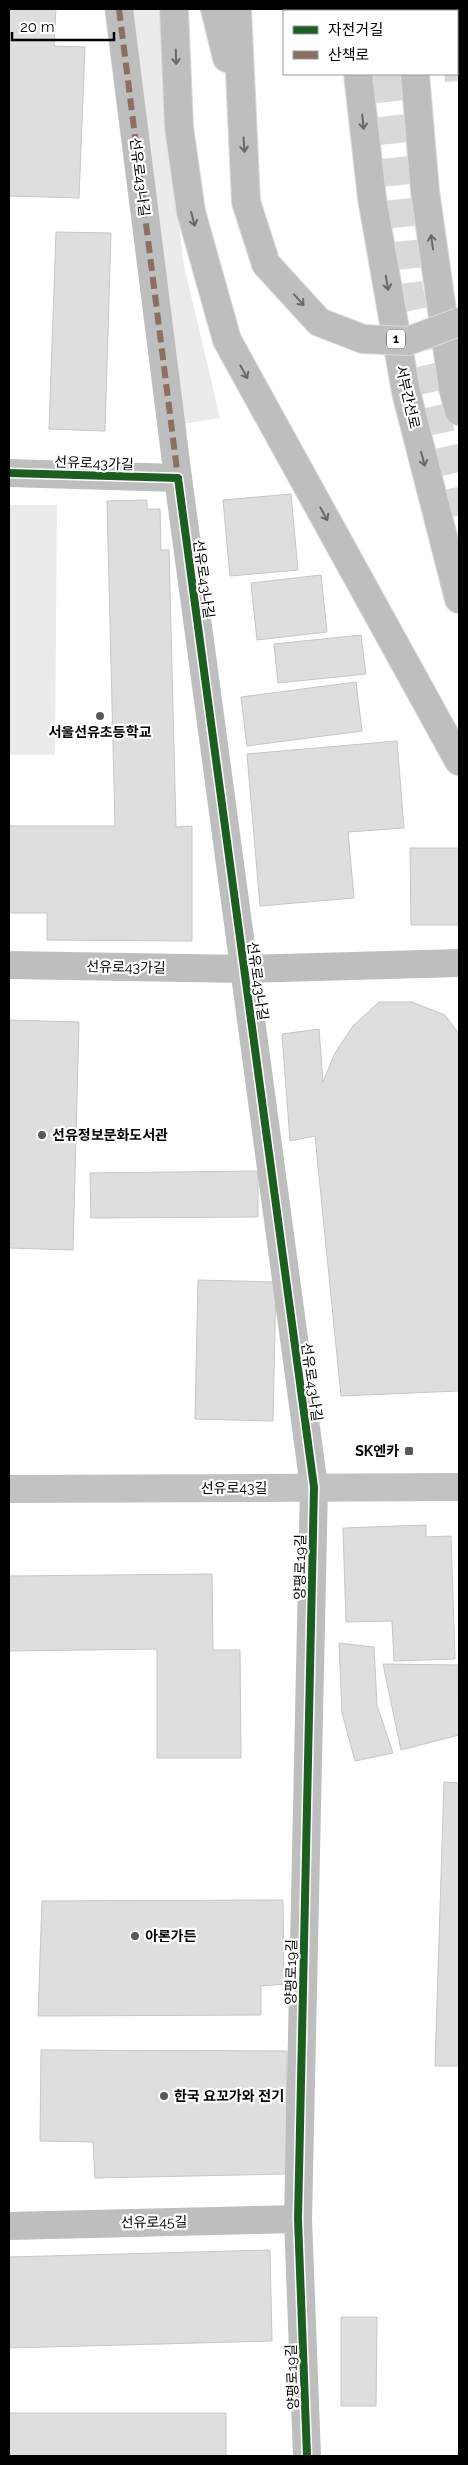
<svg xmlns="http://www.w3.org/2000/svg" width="468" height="2465" font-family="Raleway,'Noto Sans KR',sans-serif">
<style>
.green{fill:#ebebeb}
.building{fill:#dedede;stroke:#c6c6c6}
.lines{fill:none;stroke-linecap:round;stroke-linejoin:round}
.highway-tunnel{stroke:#d9d9d9;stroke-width:28;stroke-dasharray:28 14;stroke-linecap:butt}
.primary-casing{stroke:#dbdbdb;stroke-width:30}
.street{stroke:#bebebe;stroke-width:28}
.secondary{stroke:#c2c2c2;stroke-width:28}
.primary{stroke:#bebebe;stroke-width:28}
.primary-bridge-casing{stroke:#dbdbdb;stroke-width:30;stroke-linecap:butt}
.primary-bridge{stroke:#bebebe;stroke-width:28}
.quiet{stroke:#8d6e63;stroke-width:6;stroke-dasharray:12 6;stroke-linecap:butt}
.cycleway-casing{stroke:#fff;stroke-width:11}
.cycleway{stroke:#1b5e20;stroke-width:8}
.oneway{stroke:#686868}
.poi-dot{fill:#595959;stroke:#fff;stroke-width:2}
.labels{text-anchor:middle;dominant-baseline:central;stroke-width:4.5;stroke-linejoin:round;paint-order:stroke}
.shield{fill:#fff;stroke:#4c4c4c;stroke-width:1}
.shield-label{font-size:12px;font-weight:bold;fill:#000}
.street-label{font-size:14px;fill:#000;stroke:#fff}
.poi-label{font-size:14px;font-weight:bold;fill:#000;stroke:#fff;text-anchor:start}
</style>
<rect width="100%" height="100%" fill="#fff"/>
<g class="green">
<path d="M104,9H165L171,143L183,261L220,418L158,428Z"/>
<path d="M9,505H57L55,755H9Z"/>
</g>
<g class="building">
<path d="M9,9H56L54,46L85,47L79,198L9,196Z"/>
<path d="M56,232L111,233L105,431L49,429Z"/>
<path d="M291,494L298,570L230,576L223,500Z"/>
<path d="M147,500V509H160L161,550H169L176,827L192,826V941L47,940V913H9V826H115L107,501Z"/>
<path d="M321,575L327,632L257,640L251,583Z"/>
<path d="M361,635L366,674L278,683L274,644Z"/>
<path d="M356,682L362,731L247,746L241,697Z"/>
<path d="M397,741L404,828L348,832L354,898L260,906L247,754Z"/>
<path d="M410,848H459V925H411Z"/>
<path d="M379,1002H412L445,1015L459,1034V1391L341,1396L315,1136L290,1141L282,1034L319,1029L323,1082L335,1053L353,1026Z"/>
<path d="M9,1020L79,1022L73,1250L9,1248Z"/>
<path d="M258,1171V1217L91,1218L90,1173Z"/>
<path d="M198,1280L276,1282L273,1421L195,1419Z"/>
<path d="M426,1525V1537L451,1536L455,1659L394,1661L392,1621L346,1622L343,1528Z"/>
<path d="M212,1574L213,1650H240L241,1758H157V1649L9,1651V1576Z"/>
<path d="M339,1643L374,1647L377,1705L393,1753L355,1761L342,1713Z"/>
<path d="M383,1664L458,1665L459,1735L401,1750Z"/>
<path d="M444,1782L459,1783V2066H435Z"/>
<path d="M283,1900L284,1984L261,1986V2015L38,2016L42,1901Z"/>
<path d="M41,2050L287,2051L286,2174L95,2178L93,2142L40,2141Z"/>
<path d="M270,2250L272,2341L9,2348V2257Z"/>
<path d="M341,2317H377L376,2406H341Z"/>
<rect x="9" y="2413" width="217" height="43"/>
</g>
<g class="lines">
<g class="highway-tunnel">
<path d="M383,9V11"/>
<path d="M454,9V11"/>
<path d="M457,53L459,82"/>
<path d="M386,74L409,289L459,517"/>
</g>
<defs>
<g id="primary">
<path d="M174,9L179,127L191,212L227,340L459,761"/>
<path d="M215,9L227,58"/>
<path d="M237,9L246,202L266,264"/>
<path d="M351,9V11"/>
<path d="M409,9V11"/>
<path d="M358,74L372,198L406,392L459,599"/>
<path d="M415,74L425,191L453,388L459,411"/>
</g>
</defs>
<use href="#primary" class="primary-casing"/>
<g class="street">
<path d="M119,9L178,478L314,1487L298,2219L307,2456"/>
<path d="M9,473L178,478"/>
<path d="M9,965L244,969L459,963"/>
<path d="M9,2226L298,2219"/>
</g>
<path class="secondary" d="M9,1489L459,1487"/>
<use href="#primary" class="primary"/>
<defs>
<path id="primary-bridge" d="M266,264L319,322L363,339L408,341L459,322"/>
</defs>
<use href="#primary-bridge" class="primary-bridge-casing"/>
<use href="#primary-bridge" class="primary-bridge"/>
<path class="quiet" d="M119,9L178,478"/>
<defs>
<path id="cycleway" d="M9,473L178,478L314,1487L298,2219L307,2456"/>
</defs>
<use href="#cycleway" class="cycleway-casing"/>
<use href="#cycleway" class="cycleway"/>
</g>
<defs><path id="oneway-shaft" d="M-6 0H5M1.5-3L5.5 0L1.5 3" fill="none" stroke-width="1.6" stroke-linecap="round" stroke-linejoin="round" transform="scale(1.25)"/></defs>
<g class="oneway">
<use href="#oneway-shaft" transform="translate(176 57) rotate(88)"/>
<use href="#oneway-shaft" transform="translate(363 122) rotate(84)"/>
<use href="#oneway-shaft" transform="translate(244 145) rotate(87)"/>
<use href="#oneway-shaft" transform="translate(193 219) rotate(75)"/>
<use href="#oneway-shaft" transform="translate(432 242) rotate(-98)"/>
<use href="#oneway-shaft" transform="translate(387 283) rotate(80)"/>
<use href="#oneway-shaft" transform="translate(299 300) rotate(48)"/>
<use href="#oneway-shaft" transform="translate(244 372) rotate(61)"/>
<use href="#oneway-shaft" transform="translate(423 459) rotate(75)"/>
<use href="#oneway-shaft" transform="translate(324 514) rotate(61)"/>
</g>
<g class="poi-dot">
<circle cx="100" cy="716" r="5"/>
<circle cx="42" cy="1135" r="5"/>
<rect x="404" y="1446" width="10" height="10" rx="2.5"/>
<circle cx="135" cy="1936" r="5"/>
<circle cx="164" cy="2096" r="5"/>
</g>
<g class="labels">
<rect class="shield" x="387" y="329.5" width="18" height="19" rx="4"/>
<g class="shield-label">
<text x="396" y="339">1</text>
</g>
<g class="street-label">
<text transform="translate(140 177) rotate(83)">선유로43나길</text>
<text transform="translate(408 397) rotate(77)">서부간선로</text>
<text transform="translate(94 463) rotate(2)">선유로43가길</text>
<text transform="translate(204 579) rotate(82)">선유로43나길</text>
<text transform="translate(126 967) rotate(1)">선유로43가길</text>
<text transform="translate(258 981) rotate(82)">선유로43나길</text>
<text transform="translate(312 1382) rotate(82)">선유로43나길</text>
<text x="234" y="1488">선유로43길</text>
<text transform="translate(300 1567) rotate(-89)">양평로19길</text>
<text transform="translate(291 1972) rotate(-89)">양평로19길</text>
<text transform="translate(154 2222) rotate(-1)">선유로45길</text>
<text transform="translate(292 2377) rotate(-92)">양평로19길</text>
</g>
<g class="poi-label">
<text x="100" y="732" text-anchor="middle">서울선유초등학교</text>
<text x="52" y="1135">선유정보문화도서관</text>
<text x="399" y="1451" text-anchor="end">SK엔카</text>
<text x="145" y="1936">아론가든</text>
<text x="174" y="2096">한국 요꼬가와 전기</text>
</g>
</g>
<rect width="468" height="2465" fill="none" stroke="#000000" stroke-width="20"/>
<rect x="283" y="10" width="175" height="65" fill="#ffffff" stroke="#999999"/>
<rect x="293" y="26" width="25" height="8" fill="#1b5e20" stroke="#999999"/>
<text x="328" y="35" font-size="15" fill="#000000">자전거길</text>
<rect x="293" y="51" width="25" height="8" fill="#8d6e63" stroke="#999999"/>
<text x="328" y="60" font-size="15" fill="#000000">산책로</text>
<path d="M12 32v8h102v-8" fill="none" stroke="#000000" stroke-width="2.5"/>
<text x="20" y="32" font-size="15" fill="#000000" stroke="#ffffff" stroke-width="4" paint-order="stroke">20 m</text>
</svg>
